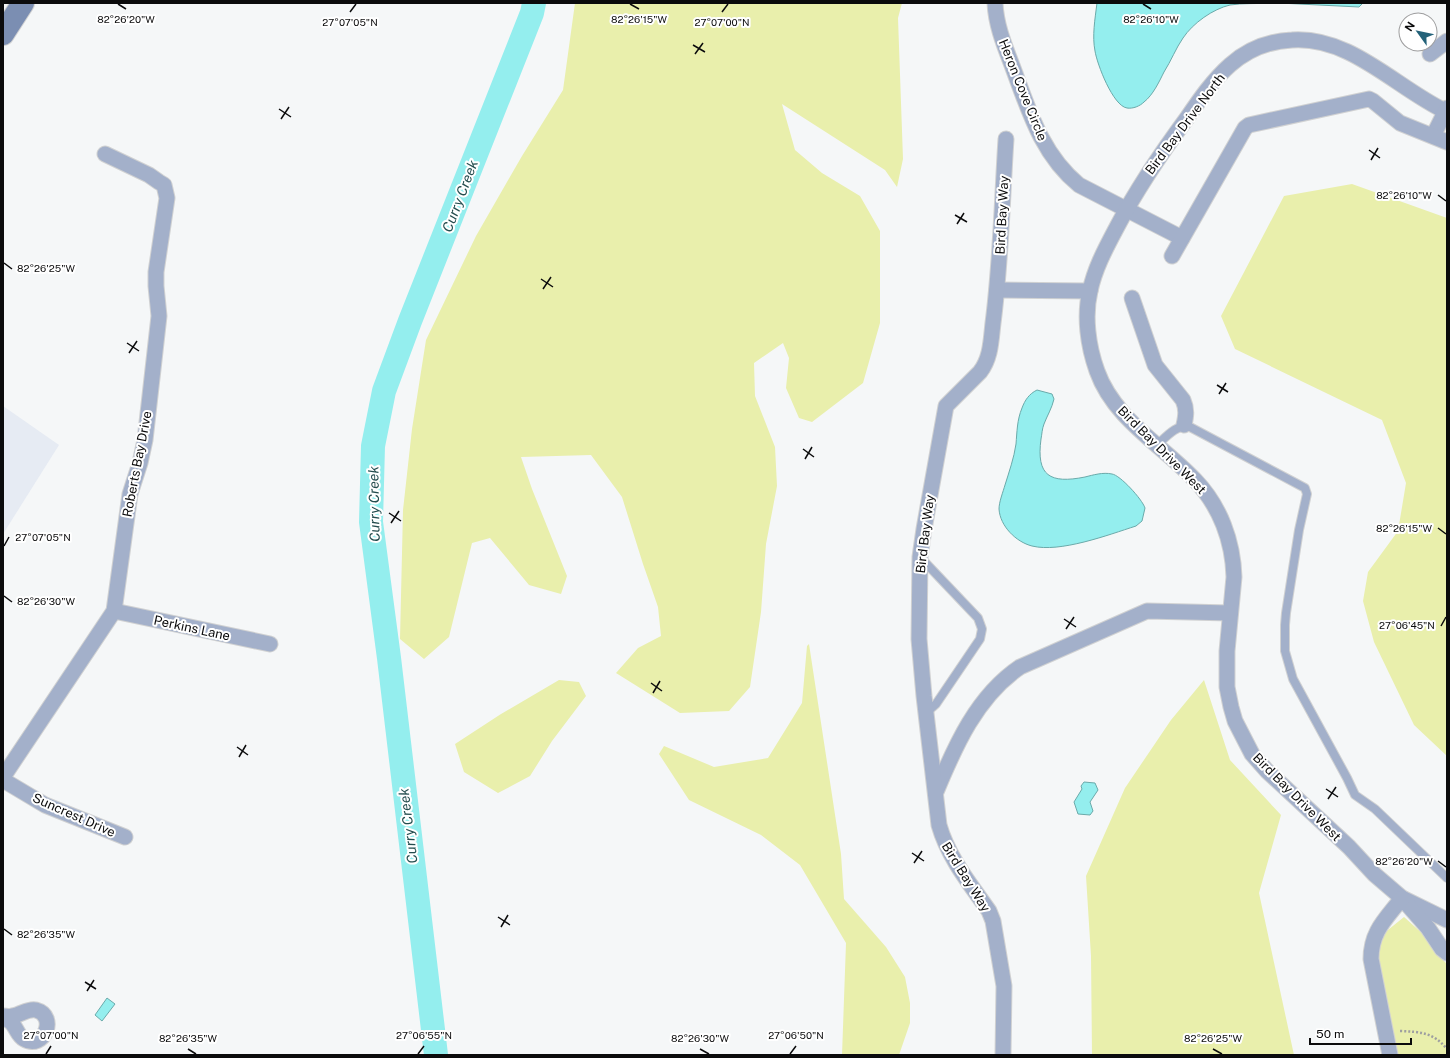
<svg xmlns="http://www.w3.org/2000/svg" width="1450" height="1058" font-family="'Public Sans',sans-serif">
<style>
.built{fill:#e6ebf3}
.green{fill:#e9efac}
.water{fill:#94eeee;stroke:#6baaaa}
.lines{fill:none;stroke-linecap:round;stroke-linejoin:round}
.river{stroke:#94eeee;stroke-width:24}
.lane-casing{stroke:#d0d1d2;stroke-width:10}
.street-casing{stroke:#d0d1d2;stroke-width:17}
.secondary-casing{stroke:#d0d1d2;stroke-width:24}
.path{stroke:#9e9fa0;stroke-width:2.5;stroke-dasharray:2 2;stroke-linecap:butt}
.lane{stroke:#a3b0ca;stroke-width:8}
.street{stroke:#a3b0ca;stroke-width:15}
.secondary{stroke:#7b8eb2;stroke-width:22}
.ticks{fill:none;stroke:#0b0b0c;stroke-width:1.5}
.labels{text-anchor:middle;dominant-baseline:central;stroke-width:4;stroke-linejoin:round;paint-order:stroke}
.street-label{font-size:13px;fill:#0b0b0c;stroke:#fff}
.water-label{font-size:14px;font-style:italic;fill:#244d4e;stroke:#fff}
.ticks-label{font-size:10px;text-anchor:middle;fill:#0b0b0c;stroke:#fff;stroke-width:4;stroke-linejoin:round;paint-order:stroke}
</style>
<rect width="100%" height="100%" fill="#f5f7f8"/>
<path class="built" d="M3,406L59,445L3,534Z"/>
<g class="green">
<path d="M575,3H902L898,18L903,159L897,187L885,170L782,104L795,150L822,173L860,196L880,231V323L863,383L812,422L799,418L786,388L789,358L783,343L754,363L755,396L775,447L777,486L766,544L761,612L750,687L729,711L680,713L616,673L638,648L661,636L658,607L643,564L622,497L591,455L521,457L532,489L567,576L561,594L529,585L490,538L472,543L449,637L424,659L400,639L403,510L412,429L426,340L476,236L522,156L563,90Z"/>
<path d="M1352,184L1447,218V756L1414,725L1374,642L1363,601L1368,572L1398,531L1406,483L1382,420L1235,349L1221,316L1284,196Z"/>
<path d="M809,644L841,854L844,899L886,947L905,977L910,1003V1023L899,1055H842L846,943L800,865L761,835L689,800L659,754L664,746L714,767L768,758L802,703L807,646Z"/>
<path d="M559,680L579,682L586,696L552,741L530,776L498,793L464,772L455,744L501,714Z"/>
<path d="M1204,680L1230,760L1281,815L1259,893L1294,1055H1092L1091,956L1086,876L1125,788L1171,720Z"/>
<path d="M1404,917L1424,935L1440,957L1447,964V1055H1395L1390,1015L1377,949L1383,934Z"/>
</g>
<g class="water">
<path d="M1097,3H1269C1257,4 1242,3 1230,5C1213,9 1193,23 1183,38C1176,48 1171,61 1164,72C1159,82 1153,95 1144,102C1140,106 1133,109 1127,108C1113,106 1097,64 1095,51C1092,36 1095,19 1097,3Z"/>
<path d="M1279,3H1363L1359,7Z"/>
<path d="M1037,390L1052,394L1054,399C1052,408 1047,416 1044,424C1042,429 1042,434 1041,439C1036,476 1050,484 1085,477C1093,475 1103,472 1112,474C1120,475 1142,499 1145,508L1142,521L1136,526C1108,535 1060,553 1032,546C1016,542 1000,526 999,509C999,502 1003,492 1005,485C1009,472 1014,458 1016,444C1017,432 1017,420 1022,408C1025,400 1029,394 1037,390Z"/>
<path d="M1084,782L1095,783L1098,790L1090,802L1093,811L1090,815L1078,814L1074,802L1082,789L1081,786Z"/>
<path d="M107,998L115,1004L102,1021L95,1015Z"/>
</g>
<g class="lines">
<path class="river" d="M436,1055L389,658L371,522L373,446L384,391L410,321L532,13L534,3"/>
<defs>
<g id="lane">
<path d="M1156,446C1165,438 1177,423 1190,427L1305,488L1307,494L1299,530L1286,613L1285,625V651L1293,679L1347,778L1355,795L1375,809L1447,878"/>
<path d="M920,557L978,618L982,629L980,639L936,704L927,712"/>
</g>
<g id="street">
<path d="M995,3C996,26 1005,47 1013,68C1029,111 1042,155 1079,185L1182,238"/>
<path d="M1430,54L1447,41"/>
<path d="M1447,112C1396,88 1351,36 1292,40C1269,41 1247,50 1230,65C1213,80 1200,99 1187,118C1162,152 1138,187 1118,225C1107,246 1095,267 1090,291C1084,316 1088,346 1097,371C1114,419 1162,445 1195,480C1220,506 1233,541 1234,577L1227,651V687L1231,707L1235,721L1252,754L1267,771L1349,847L1374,874L1402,898L1447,920"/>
<path d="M1433,136L1447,108"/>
<path d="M1172,256L1245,128L1249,125L1369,99L1373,101L1400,123L1447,142"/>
<path d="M997,290L1090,291"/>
<path d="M1132,298L1155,365L1183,400C1187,409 1186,416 1184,425"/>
<path d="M114,611L270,644"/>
<path d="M3,777L114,611L130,494L140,463L145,440L159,316L156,286V272L167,198L164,185L159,182L149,175L105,154"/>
<path d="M3,780L45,805L125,837"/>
<path d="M936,792C955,746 977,696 1020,667L1147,611L1230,613"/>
<path d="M1406,903L1428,928L1442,949L1447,953"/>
<path d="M3,1016C6,1016 9,1017 12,1016C21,1015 28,1008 36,1010C58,1016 44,1051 24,1039C18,1036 16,1027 11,1022C8,1020 5,1018 3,1017"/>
<path d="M1003,1055L1004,986L993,921L989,911C970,884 948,857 939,825L924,696L919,639L920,557L924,529L946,406L980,372C991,358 991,340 993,323C1001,262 1002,200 1006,139"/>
<path d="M1390,1055L1371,959C1371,931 1386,919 1402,898"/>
</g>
<path id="secondary" d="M3,34L23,3"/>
</defs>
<use href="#lane" class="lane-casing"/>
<use href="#street" class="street-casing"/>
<use href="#secondary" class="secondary-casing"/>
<path class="path" d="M1400,1031C1420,1032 1433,1032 1447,1049"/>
<use href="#lane" class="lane"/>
<use href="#street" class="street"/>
<use href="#secondary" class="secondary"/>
</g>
<path class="ticks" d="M118,4L126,9M630,4L639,9M1143,4L1151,9M350,12L356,4M722,12L728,4M693,45L705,52M695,54L703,43M279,109L291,117M281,119L289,107M1369,150L1380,158M1371,160L1378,148M1438,195L1446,201M955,215L967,222M957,224L964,213M4,263L12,269M541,279L553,287M543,289L551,277M127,343L139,351M129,353L137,341M1217,385L1228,392M1219,394L1226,383M803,449L814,457M805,459L812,447M389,513L401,521M391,523L399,511M1438,528L1446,534M4,546L9,537M4,596L12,602M1064,619L1076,627M1441,626L1446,617M1066,629L1074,617M651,683L662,691M653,693L660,681M237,747L248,755M239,757L246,745M1326,789L1338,797M1328,799L1336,787M912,853L924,861M1438,861L1446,867M914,863L922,851M498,917L510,925M501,927L508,915M4,929L12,935M85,982L96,989M87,991L94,980M188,1049L196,1054M700,1049L709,1054M1213,1049L1222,1054M46,1054L51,1046M418,1054L424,1046M790,1054L796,1046"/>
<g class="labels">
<g class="street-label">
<text transform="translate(1023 90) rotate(68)">Heron Cove Circle</text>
<text transform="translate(1185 124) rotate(-53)">Bird Bay Drive North</text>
<text transform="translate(1002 215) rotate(-87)">Bird Bay Way</text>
<text transform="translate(1162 450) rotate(45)">Bird Bay Drive West</text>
<text transform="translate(137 464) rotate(-79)">Roberts Bay Drive</text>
<text transform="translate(925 534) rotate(-83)">Bird Bay Way</text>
<text transform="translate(192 628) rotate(12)">Perkins Lane</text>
<text transform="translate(1297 797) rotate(45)">Bird Bay Drive West</text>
<text transform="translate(74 815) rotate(24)">Suncrest Drive</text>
<text transform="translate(966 877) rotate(58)">Bird Bay Way</text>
</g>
<g class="water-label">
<text transform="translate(460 196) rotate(-69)">Curry Creek</text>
<text transform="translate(374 504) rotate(-91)">Curry Creek</text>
<text transform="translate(408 826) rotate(-97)">Curry Creek</text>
</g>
</g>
<g class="ticks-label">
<text x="126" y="23">82°26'20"W</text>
<text x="639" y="23">82°26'15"W</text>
<text x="1151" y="23">82°26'10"W</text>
<text x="350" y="26">27°07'05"N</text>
<text x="722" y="26">27°07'00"N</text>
<text x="1404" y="199">82°26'10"W</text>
<text x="46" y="272">82°26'25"W</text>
<text x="1404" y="532">82°26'15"W</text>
<text x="43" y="541">27°07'05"N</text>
<text x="46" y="605">82°26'30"W</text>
<text x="1407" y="629">27°06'45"N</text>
<text x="1404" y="865">82°26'20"W</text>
<text x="46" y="938">82°26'35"W</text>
<text x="51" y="1039">27°07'00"N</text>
<text x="424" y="1039">27°06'55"N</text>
<text x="796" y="1039">27°06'50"N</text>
<text x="188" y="1042">82°26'35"W</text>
<text x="700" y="1042">82°26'30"W</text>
<text x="1213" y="1042">82°26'25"W</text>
</g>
<rect width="1450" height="1058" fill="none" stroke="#0b0b0c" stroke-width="8"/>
<g transform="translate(1418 32) rotate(303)"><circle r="19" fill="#ffffff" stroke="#9d9d9e"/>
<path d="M0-3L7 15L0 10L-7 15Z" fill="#246279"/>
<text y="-6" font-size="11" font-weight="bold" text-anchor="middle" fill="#0b0b0c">N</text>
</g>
<path d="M1310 1038v6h101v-6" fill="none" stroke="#0b0b0c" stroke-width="2"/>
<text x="1316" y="1038" font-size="12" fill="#0b0b0c" stroke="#ffffff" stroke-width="3" paint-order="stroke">50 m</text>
</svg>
